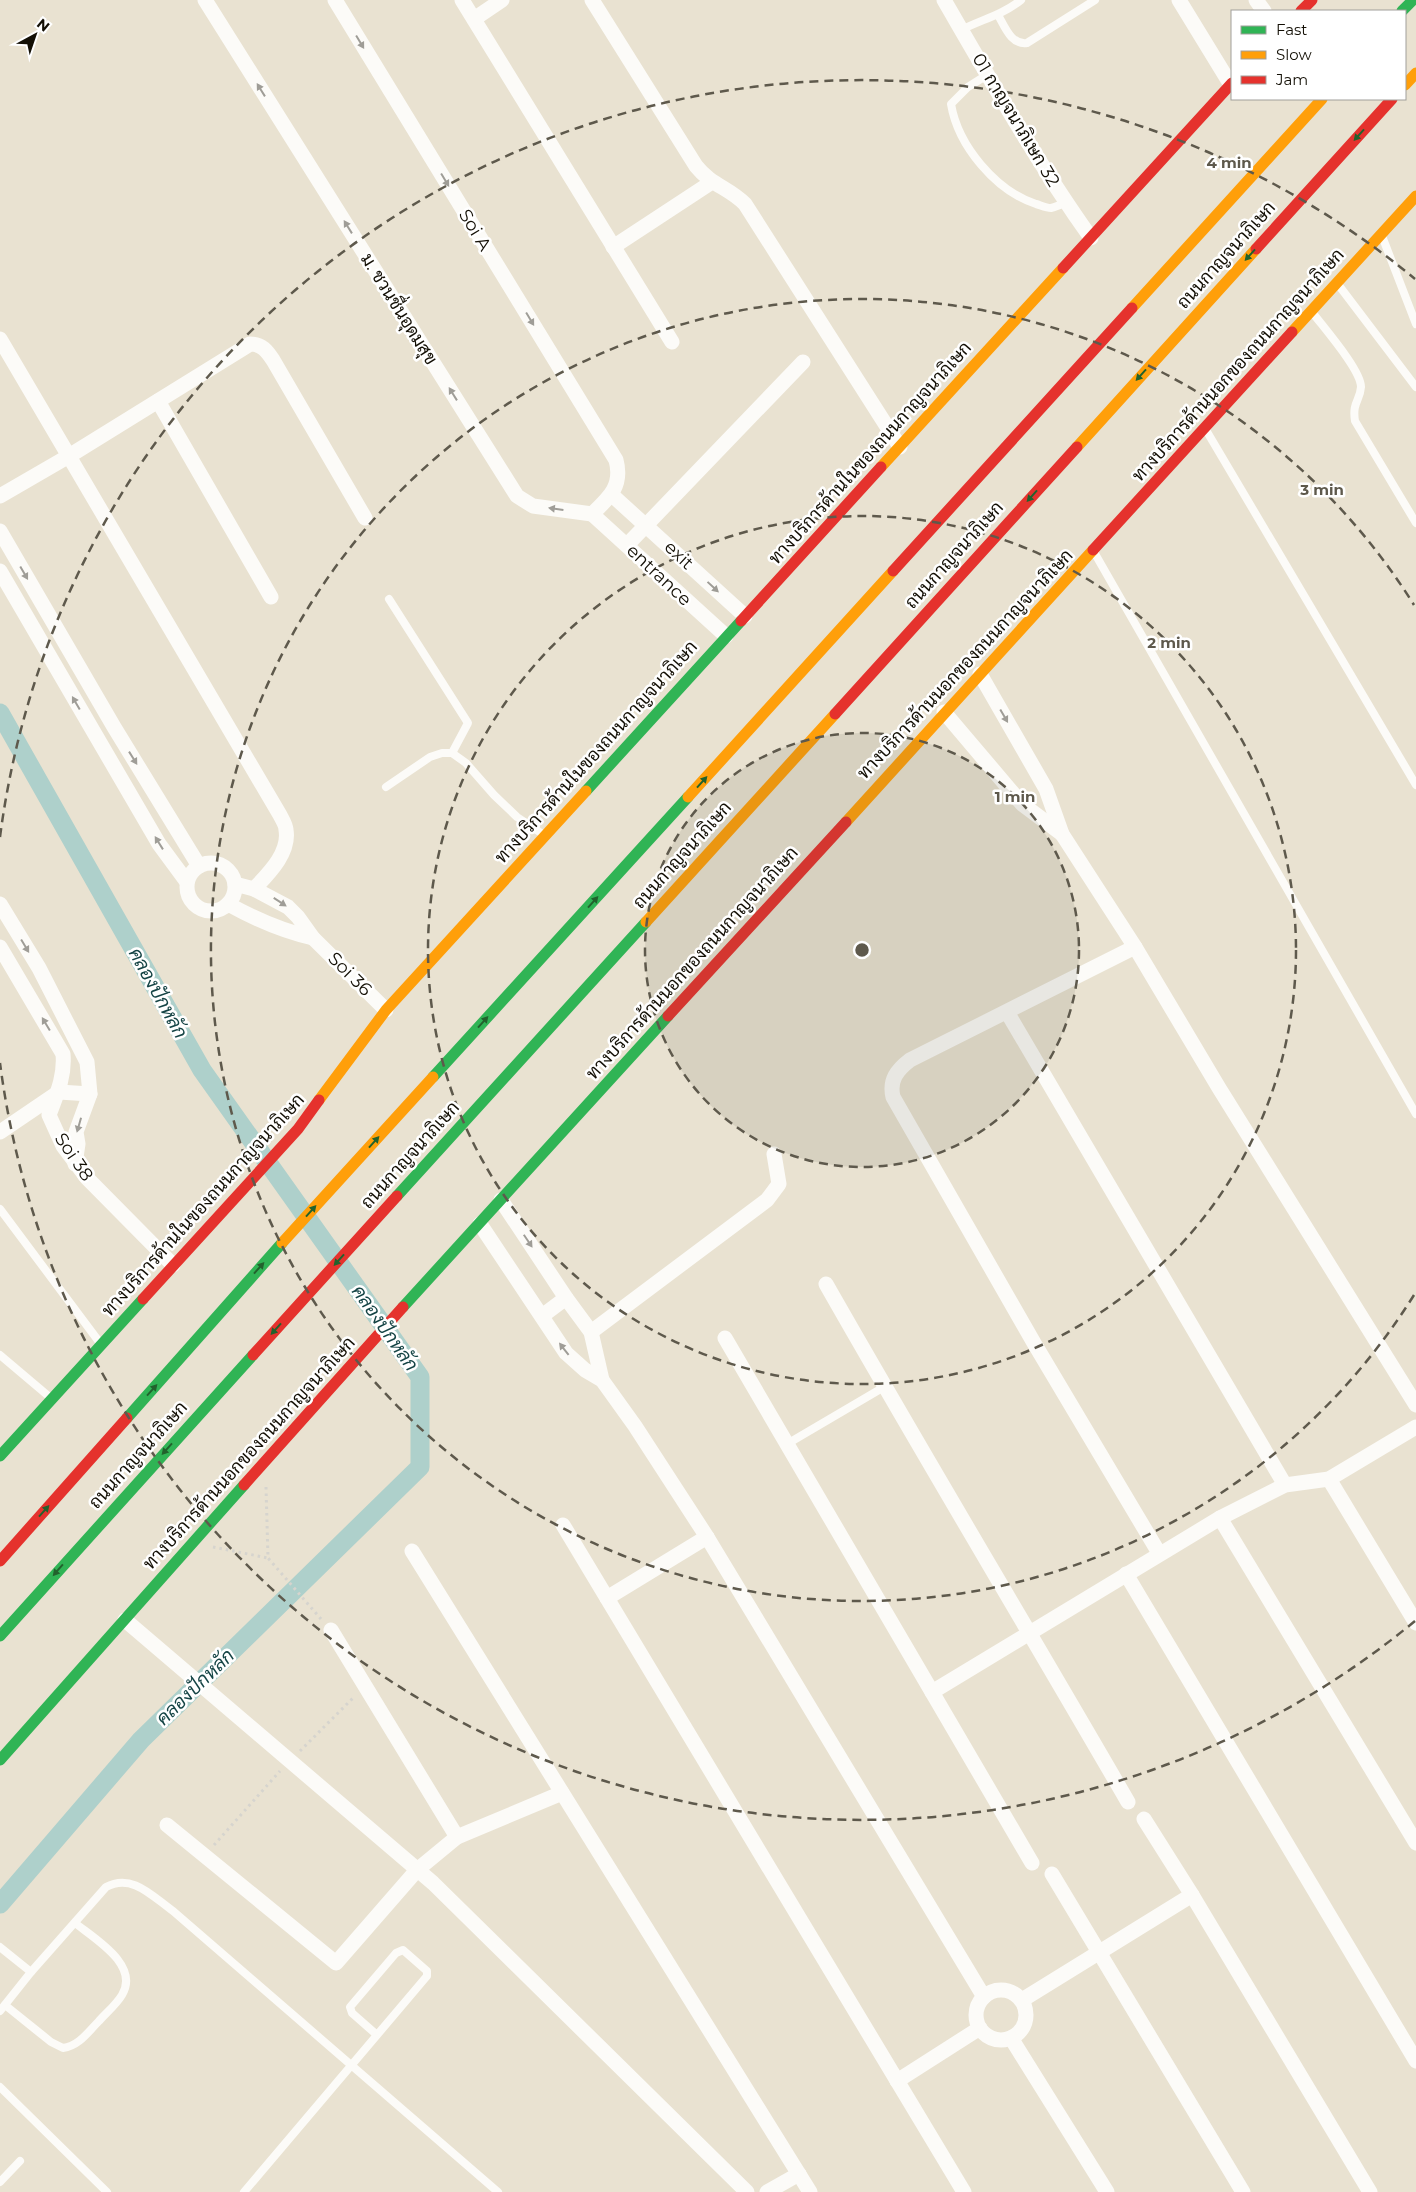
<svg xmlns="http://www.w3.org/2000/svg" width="1416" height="2192" font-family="Montserrat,Sarabun,sans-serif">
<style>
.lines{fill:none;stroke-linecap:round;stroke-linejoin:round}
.canal{stroke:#aed0cb;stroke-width:19}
.path{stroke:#d6d4ce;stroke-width:3;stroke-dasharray:2.5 4;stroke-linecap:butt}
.lane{stroke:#fcfbf8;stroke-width:8}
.street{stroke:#fcfbf8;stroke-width:15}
.fast{stroke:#30b455;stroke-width:11}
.slow{stroke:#ff9f0a;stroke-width:11}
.jam{stroke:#e5322d;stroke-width:11}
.oneway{fill:#9f9d97}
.oneway2{fill:#22622d}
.ring{fill:none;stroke:#5e594c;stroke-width:2.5;stroke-dasharray:9 6}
.labels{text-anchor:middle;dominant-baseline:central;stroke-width:5;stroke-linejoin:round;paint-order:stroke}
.street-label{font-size:18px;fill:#130f05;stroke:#fff}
.water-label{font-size:19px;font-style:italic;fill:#154445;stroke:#fff}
.centre{fill:#5e594c;stroke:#fff;stroke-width:2.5}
.ring-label{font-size:15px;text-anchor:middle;font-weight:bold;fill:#5e594c;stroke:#fff;stroke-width:5;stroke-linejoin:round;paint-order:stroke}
</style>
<rect width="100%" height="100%" fill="#e9e2d1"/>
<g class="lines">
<path class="canal" d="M0,713L202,1070L420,1377V1467L141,1740L0,1904"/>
<g class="path">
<path d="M266,1487L268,1558L321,1619"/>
<path d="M213,1547L268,1558"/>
<path d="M300,1751L354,1697"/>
<path d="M214,1845L280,1771"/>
</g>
<g class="lane">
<path d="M998,15C1005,27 1011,45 1027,43L1095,0"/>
<path d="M961,30C983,19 1002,15 1021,0"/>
<path d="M987,75L968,87L951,104C958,146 996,191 1036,204C1040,205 1046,208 1051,208C1056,207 1061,204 1066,203"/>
<path d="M1382,236L1416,324"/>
<path d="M1337,283L1416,387"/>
<path d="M1312,312C1324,328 1361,370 1361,387C1360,401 1352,402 1355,421L1416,523"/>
<path d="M1206,430L1416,785"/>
<path d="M1094,552L1416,1114"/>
<path d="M389,599L468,723L452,753"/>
<path d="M386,787L430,757L442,753H452L466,763L494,795L517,817L544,835"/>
<path d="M0,1209L100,1343"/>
<path d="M0,1355L52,1399"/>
<path d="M787,1444L884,1387"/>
<path d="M0,1947L31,1972"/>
<path d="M5,2005L51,2042L63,2048C79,2046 88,2032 99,2021C106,2013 116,2005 122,1995C140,1965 95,1939 75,1923"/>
<path d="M0,2011L31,1972L106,1887C132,1873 152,1896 173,1911L498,2192"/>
<path d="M0,2087L107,2192"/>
<path d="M0,2182L20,2161"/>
<path d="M244,2192L427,1976V1971L403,1950L396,1953L350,2007L352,2013L377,2035"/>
</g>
<g class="street">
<path d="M205,0L517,496L533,506L592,514C609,498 623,486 616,460L335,0"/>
<path d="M462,0L672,342"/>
<path d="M592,0L696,166C712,186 728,187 745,204L900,447"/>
<path d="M944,0C991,81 1037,162 1091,238"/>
<path d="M1179,0L1231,85"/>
<path d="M1256,0L1264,11"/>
<path d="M474,19L502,0"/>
<path d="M613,247L712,182"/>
<path d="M0,339L280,815C282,819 286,825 286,830C290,853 268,874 254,889"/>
<path d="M158,401L271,597"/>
<path d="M612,495L745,616"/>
<path d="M0,496L69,456L250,344C262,344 267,351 273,360L365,518"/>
<path d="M592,514L726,636"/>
<path d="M0,531L114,727L199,866"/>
<path d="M627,545L803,362"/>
<path d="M0,571L159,844L187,882"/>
<path d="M980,674L1046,789L1062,834L1135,947L1219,1088L1416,1405"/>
<path d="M944,712L1022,804L1062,834"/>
<circle cx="211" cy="887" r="24"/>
<path d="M235,884L254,889L288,907L298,917L313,938L386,1010"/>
<path d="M0,904L39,968L87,1062L90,1094L76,1132L78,1144L75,1164"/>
<path d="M228,904C255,919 282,931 313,938"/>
<path d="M0,947L63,1054C65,1076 57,1094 49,1115L63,1146L87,1178L173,1265"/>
<path d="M1135,947L910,1060C897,1070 889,1080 893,1097L1034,1343L1159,1553"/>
<path d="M1007,1012L1285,1485"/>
<path d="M0,1132L59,1092L90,1094"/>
<path d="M501,1200L566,1298L591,1332L602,1380"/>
<path d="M480,1224L566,1353L585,1370L602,1380L635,1426L707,1537L984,1997"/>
<path d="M826,1284C925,1458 1028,1629 1128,1802"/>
<path d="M542,1316L566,1298"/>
<path d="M591,1332L767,1200L779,1184L774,1154"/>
<path d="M725,1338L1032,1863"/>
<path d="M1329,1479L1416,1623"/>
<path d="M1220,1518L1416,1843"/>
<path d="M563,1525L964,2192"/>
<path d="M412,1551L810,2192"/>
<path d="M1126,1574L1416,2061"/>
<path d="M607,1598L707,1537"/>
<path d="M125,1620L433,1883L747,2192"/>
<path d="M331,1630L457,1837"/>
<path d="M932,1692L1220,1518L1285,1485L1329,1479L1416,1427"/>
<path d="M1144,1819L1192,1895L1370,2192"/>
<path d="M167,1825L336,1963L417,1870L457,1837L562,1793"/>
<path d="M1052,1874L1243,2192"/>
<circle cx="1001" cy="2015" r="25"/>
<path d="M1022,2000L1192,1895"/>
<path d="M1011,2038L1107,2192"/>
<path d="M897,2081L980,2028"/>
<path d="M767,2192L799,2174"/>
</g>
<g class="fast">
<path d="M1402,11L1413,0"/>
<path d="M586,791L741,621"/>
<path d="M433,1077L688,797"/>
<path d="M397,1196L646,922"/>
<path d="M403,1307L668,1016"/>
<path d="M127,1418L282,1243"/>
<path d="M0,1456L143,1299"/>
<path d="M0,1636L253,1355"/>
<path d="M0,1760L244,1485"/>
</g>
<g class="slow">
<path d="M1405,85L1416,73"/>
<path d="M1132,308L1322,99"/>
<path d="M1292,332L1416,196"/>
<path d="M1077,447L1256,249"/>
<path d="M881,467L1063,268"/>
<path d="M688,797L893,571"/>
<path d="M846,822L1093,550"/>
<path d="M646,922L835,714"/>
<path d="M319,1100L386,1010L586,791"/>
<path d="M282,1243L433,1077"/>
</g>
<g class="jam">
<path d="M1301,11L1312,0"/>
<path d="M1256,249L1392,99"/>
<path d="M1063,268L1232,83"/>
<path d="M1093,550L1292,332"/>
<path d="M893,571L1132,308"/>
<path d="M741,621L881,467"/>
<path d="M835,714L1077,447"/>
<path d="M668,1016L846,822"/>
<path d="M143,1299L298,1129L319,1100"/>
<path d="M253,1355L397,1196"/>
<path d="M244,1485L403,1307"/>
<path d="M0,1561L127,1418"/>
</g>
</g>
<defs><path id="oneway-solid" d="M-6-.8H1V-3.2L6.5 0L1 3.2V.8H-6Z" transform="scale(1.25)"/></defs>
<g class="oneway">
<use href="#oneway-solid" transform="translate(360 42) rotate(59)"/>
<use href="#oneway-solid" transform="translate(261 90) rotate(-122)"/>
<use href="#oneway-solid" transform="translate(445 180) rotate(59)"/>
<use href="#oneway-solid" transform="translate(348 227) rotate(-122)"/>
<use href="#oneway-solid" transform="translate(530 319) rotate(59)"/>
<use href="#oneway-solid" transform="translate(453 394) rotate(-122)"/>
<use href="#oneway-solid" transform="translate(556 509) rotate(-172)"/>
<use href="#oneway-solid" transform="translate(24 573) rotate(60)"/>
<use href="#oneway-solid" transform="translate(713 587) rotate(43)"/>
<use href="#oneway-solid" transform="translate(76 703) rotate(-120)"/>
<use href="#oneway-solid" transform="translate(1004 716) rotate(60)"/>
<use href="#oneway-solid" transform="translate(133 758) rotate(58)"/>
<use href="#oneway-solid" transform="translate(159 843) rotate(-122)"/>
<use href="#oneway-solid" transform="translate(280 902) rotate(33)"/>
<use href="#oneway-solid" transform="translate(25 946) rotate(59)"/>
<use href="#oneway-solid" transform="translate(46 1024) rotate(-121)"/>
<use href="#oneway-solid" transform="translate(79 1125) rotate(106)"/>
<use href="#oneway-solid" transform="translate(528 1241) rotate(56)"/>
<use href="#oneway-solid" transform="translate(564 1349) rotate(-128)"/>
</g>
<g class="oneway2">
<use href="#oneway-solid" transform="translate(1359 135) rotate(132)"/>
<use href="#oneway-solid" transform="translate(1250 255) rotate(132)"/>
<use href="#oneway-solid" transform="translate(1141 375) rotate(132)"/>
<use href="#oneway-solid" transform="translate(1032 496) rotate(132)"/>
<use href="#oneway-solid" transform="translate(702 782) rotate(-48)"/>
<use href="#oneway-solid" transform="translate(593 902) rotate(-48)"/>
<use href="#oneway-solid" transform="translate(483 1022) rotate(-48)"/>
<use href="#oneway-solid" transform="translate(374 1142) rotate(-48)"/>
<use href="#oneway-solid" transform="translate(311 1211) rotate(-48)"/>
<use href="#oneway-solid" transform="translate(339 1260) rotate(132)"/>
<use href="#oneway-solid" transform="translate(259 1268) rotate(-48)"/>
<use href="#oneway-solid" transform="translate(276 1329) rotate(132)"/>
<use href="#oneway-solid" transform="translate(152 1390) rotate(-48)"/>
<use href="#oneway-solid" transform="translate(167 1449) rotate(132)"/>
<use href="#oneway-solid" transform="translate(44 1511) rotate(-48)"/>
<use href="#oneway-solid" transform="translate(58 1570) rotate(131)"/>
</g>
<circle cx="862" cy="950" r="217" fill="#5e594c" fill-opacity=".12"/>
<g class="ring">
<circle cx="862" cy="950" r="217"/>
<circle cx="862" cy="950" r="434"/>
<path d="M1414 1295A651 651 0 1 1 1414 605"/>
<path d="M1415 1621A869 869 0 0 1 0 1063M0 837A869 869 0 0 1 1415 279"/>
</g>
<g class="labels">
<g class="street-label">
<text transform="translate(1016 120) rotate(59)">01 กาญจนาภิเษก 32</text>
<text transform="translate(475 230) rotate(59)">Soi A</text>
<text transform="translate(1226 255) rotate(-48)">ถนนกาญจนาภิเษก</text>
<text transform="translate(399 309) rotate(58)">ม. ชวนชื่นอุดมสุข</text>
<text transform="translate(1238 365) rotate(-48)">ทางบริการด้านนอกของถนนกาญจนาภิเษก</text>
<text transform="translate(870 453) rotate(-48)">ทางบริการด้านในของถนนกาญจนาภิเษก</text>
<text transform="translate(679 555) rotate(43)">exit</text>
<text transform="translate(954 555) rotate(-48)">ถนนกาญจนาภิเษก</text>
<text transform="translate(659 575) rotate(43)">entrance</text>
<text transform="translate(965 664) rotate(-47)">ทางบริการด้านนอกของถนนกาญจนาภิเษก</text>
<text transform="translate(596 752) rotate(-48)">ทางบริการด้านในของถนนกาญจนาภิเษก</text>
<text transform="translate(682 855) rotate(-48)">ถนนกาญจนาภิเษก</text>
<text transform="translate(692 963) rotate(-48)">ทางบริการด้านนอกของถนนกาญจนาภิเษก</text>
<text transform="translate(350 974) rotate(45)">Soi 36</text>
<text transform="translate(410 1155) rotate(-48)">ถนนกาญจนาภิเษก</text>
<text transform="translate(74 1157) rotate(56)">Soi 38</text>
<text transform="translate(203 1205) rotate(-48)">ทางบริการด้านในของถนนกาญจนาภิเษก</text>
<text transform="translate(249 1453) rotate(-48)">ทางบริการด้านนอกของถนนกาญจนาภิเษก</text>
<text transform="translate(138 1455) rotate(-48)">ถนนกาญจนาภิเษก</text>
</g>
<g class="water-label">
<text transform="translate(158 993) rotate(61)">คลองปักหลัก</text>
<text transform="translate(385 1328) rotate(55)">คลองปักหลัก</text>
<text transform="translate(195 1687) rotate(-44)">คลองปักหลัก</text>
</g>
</g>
<circle cx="862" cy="950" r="8" class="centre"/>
<g class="ring-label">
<text x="1229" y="168">4 min</text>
<text x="1322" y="495">3 min</text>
<text x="1169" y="648">2 min</text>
<text x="1015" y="802">1 min</text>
</g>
<rect x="1231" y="10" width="175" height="90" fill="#ffffff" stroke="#a19f9b"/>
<rect x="1241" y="26" width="25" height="8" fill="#30b455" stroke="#a19f9b"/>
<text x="1276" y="35" font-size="15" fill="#130f05">Fast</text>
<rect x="1241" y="51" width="25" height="8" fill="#ff9f0a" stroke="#a19f9b"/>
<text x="1276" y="60" font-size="15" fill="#130f05">Slow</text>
<rect x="1241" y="76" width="25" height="8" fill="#e5322d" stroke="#a19f9b"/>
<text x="1276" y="85" font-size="15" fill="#130f05">Jam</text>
<g transform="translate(35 35) rotate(40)" stroke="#ffffff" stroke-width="4" paint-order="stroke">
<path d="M0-4L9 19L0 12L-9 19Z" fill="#130f05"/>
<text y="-8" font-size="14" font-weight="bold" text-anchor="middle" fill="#130f05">N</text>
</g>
</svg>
